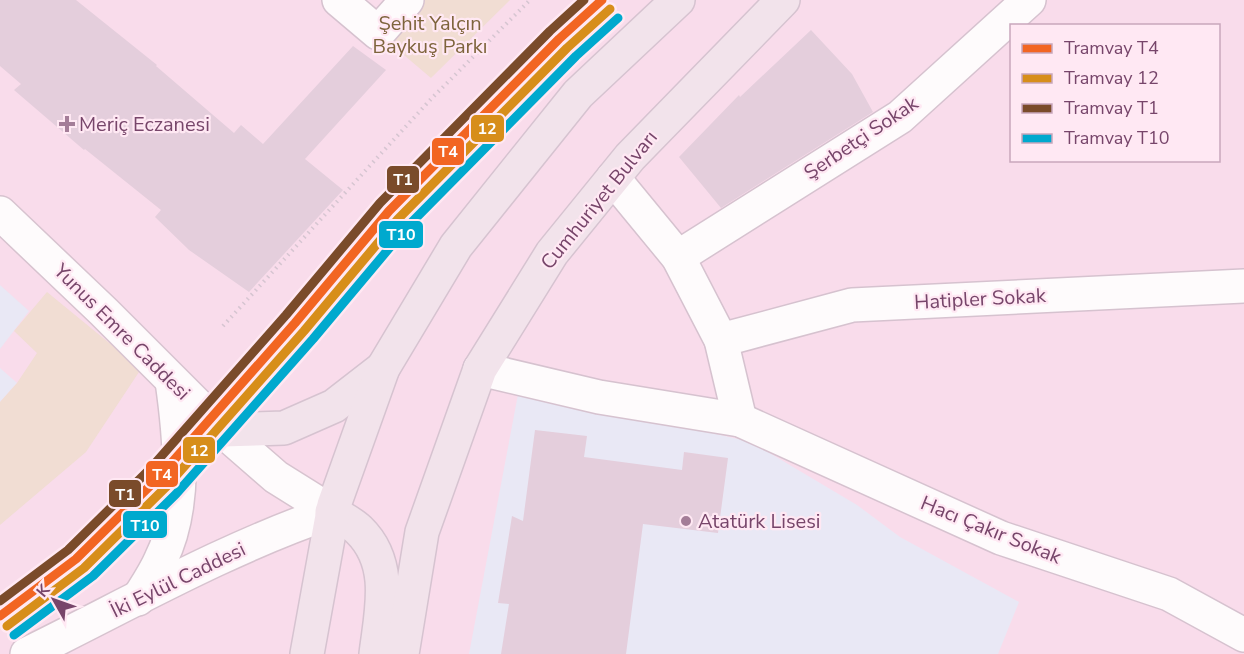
<svg xmlns="http://www.w3.org/2000/svg" width="1244" height="654" font-family="'Nunito Sans',sans-serif">
<style>
.residential{fill:#f9dceb;fill-rule:evenodd}
.education{fill:#e9e8f5}
.green{fill:#f1ddd3}
.building{fill:#e4cedc}
.lines{fill:none;stroke-linecap:round;stroke-linejoin:round}
.street-casing{stroke:#d6c2cf;stroke-width:36}
.secondary-casing{stroke:#d7c3cf;stroke-width:36}
.primary-casing{stroke:#d6c3d0;stroke-width:36}
.path{stroke:#d6c5d1;stroke-width:4;stroke-dasharray:1.5 4.5;stroke-linecap:butt}
.street{stroke:#fefbfc;stroke-width:33}
.secondary{stroke:#fefbfc;stroke-width:33}
.primary{stroke:#f2e3eb;stroke-width:33}
.tram-1-casing{stroke:#ffe8f3;stroke-width:14}
.tram-2-casing{stroke:#ffe8f3;stroke-width:14}
.tram-3-casing{stroke:#ffe8f3;stroke-width:14}
.tram-4-casing{stroke:#ffe8f3;stroke-width:14}
.tram-1{stroke:#f26522;stroke-width:9}
.tram-2{stroke:#d78e1a;stroke-width:9}
.tram-3{stroke:#7a4b2a;stroke-width:9}
.tram-4{stroke:#00a9ce;stroke-width:9}
.poi-dot{fill:#a47d98;stroke:#ffe8f3;stroke-width:2}
.labels{text-anchor:middle;dominant-baseline:central;stroke-width:4.5;stroke-linejoin:round;paint-order:stroke}
.park-label{font-size:20px;fill:#7e643c;stroke:#ffe8f3}
.poi-label{font-size:20px;fill:#77456a;stroke:#ffe8f3;text-anchor:start}
.street-label{font-size:20px;fill:#77456a;stroke:#ffe8f3}
.line-badge{stroke:#ffe8f3;stroke-width:2}
.badge-label{font-size:16px;text-anchor:middle;font-weight:bold;fill:#fff}
</style>
<rect width="100%" height="100%" fill="#f7e6ee"/>
<path class="residential" d="M0,0H1244V654H0ZM1012,26H1218V160H1012Z"/>
<g class="education">
<path d="M0,285L29,311L0,349Z"/>
<path d="M0,368L17,383L0,402Z"/>
<path d="M519,389L751,442L857,505L900,537L1019,602L998,654H469Z"/>
</g>
<g class="green">
<path d="M424,0H510L431,78L378,33Z"/>
<path d="M47,292L141,369L86,452L0,525V402L17,383L37,353L14,331Z"/>
</g>
<g class="building">
<path d="M0,0H76L157,65L156,66L234,133L241,125L263,144L353,46L386,70L305,159L343,190L249,292L189,250L155,217L161,210L85,149L84,150L14,90L21,84L0,66Z"/>
<path d="M811,30L852,74L873,112L721,208L679,157L739,95L740,97Z"/>
<path d="M535,430L587,436L584,457L682,470L684,452L728,458L718,533L643,524L626,654H501L509,604L498,603L512,516L523,521Z"/>
</g>
<g class="lines">
<defs>
<g id="street">
<path d="M339,0L378,33L407,0"/>
<path d="M613,178L678,257L721,340L740,420"/>
<path d="M678,257L900,117L1029,0"/>
<path d="M721,340L852,305L1244,286"/>
<path d="M480,369L599,397L740,420L1001,538L1169,594L1244,635"/>
</g>
<g id="secondary">
<path d="M0,213L104,312L222,430L276,477L332,512"/>
<path d="M138,599C146,586 155,573 161,559C187,507 180,437 172,381"/>
<path d="M27,654C127,605 226,548 332,512"/>
</g>
<g id="primary">
<path d="M222,430L284,428L334,406L383,368"/>
<path d="M332,512C341,518 352,523 359,530C394,564 381,612 376,654"/>
<path d="M307,654L334,505L383,368L456,246L578,94L678,0"/>
<path d="M402,654L422,532L480,369L552,253L630,157L783,0"/>
</g>
</defs>
<use href="#street" class="street-casing"/>
<use href="#secondary" class="secondary-casing"/>
<use href="#primary" class="primary-casing"/>
<path class="path" d="M223,326L431,99L530,0"/>
<use href="#street" class="street"/>
<use href="#secondary" class="secondary"/>
<use href="#primary" class="primary"/>
<defs>
<path id="tram-1" d="M0,616L76,559L159,477L295,323L389,211L559,39L602,0"/>
<path id="tram-2" d="M7,626L84,568L167,486L304,331L398,219L567,48L610,9"/>
<path id="tram-3" d="M0,601L68,550L150,469L286,315L380,203L550,31L584,0"/>
<path id="tram-4" d="M14,635L93,576L176,494L313,339L407,227L576,56L618,18"/>
</defs>
<use href="#tram-1" class="tram-1-casing"/>
<use href="#tram-2" class="tram-2-casing"/>
<use href="#tram-3" class="tram-3-casing"/>
<use href="#tram-4" class="tram-4-casing"/>
<use href="#tram-1" class="tram-1"/>
<use href="#tram-2" class="tram-2"/>
<use href="#tram-3" class="tram-3"/>
<use href="#tram-4" class="tram-4"/>
</g>
<g class="poi-dot">
<path d="M64 115h6v6h6v6h-6v6h-6v-6h-6v-6h6z"/>
<circle cx="686" cy="521" r="6"/>
</g>
<g class="labels">
<g class="park-label">
<text x="430" y="23">Şehit Yalçın<tspan x="430" dy="23">Baykuş Parkı</tspan></text>
</g>
<g class="poi-label">
<text x="79" y="124">Meriç Eczanesi</text>
<text x="698" y="521">Atatürk Lisesi</text>
</g>
<g class="street-label">
<text transform="translate(861 138) rotate(-34)">Şerbetçi Sokak</text>
<text transform="translate(599 200) rotate(-51)">Cumhuriyet Bulvarı</text>
<text transform="translate(980 299) rotate(-3)">Hatipler Sokak</text>
<text transform="translate(122 332) rotate(45)">Yunus Emre Caddesi</text>
<text transform="translate(991 530) rotate(22)">Hacı Çakır Sokak</text>
<text transform="translate(178 580) rotate(-26)">İki Eylül Caddesi</text>
</g>
</g>
<g class="line-badge">
<rect x="470" y="114" width="35" height="29" rx="6" fill="#d78e1a"/>
<rect x="431" y="137" width="34" height="29" rx="6" fill="#f26522"/>
<rect x="386" y="165" width="34" height="29" rx="6" fill="#7a4b2a"/>
<rect x="378" y="220" width="46" height="29" rx="6" fill="#00a9ce"/>
<rect x="182" y="436" width="34" height="28" rx="6" fill="#d78e1a"/>
<rect x="145" y="460" width="34" height="28" rx="6" fill="#f26522"/>
<rect x="108" y="479" width="34" height="29" rx="6" fill="#7a4b2a"/>
<rect x="122" y="510" width="46" height="29" rx="6" fill="#00a9ce"/>
</g>
<g class="badge-label">
<text x="487" y="134">12</text>
<text x="448" y="157">T4</text>
<text x="403" y="185">T1</text>
<text x="401" y="240">T10</text>
<text x="199" y="456">12</text>
<text x="162" y="480">T4</text>
<text x="125" y="500">T1</text>
<text x="145" y="531">T10</text>
</g>
<rect x="1010" y="24" width="210" height="138" fill="#ffe8f3" stroke="#c9a7bc" stroke-width="1.5"/>
<rect x="1022" y="44" width="30" height="9" fill="#f26522" stroke="#c9a7bc" stroke-width="1.5"/>
<text x="1064" y="54" font-size="18" fill="#77456a">Tramvay T4</text>
<rect x="1022" y="74" width="30" height="9" fill="#d78e1a" stroke="#c9a7bc" stroke-width="1.5"/>
<text x="1064" y="84" font-size="18" fill="#77456a">Tramvay 12</text>
<rect x="1022" y="104" width="30" height="9" fill="#7a4b2a" stroke="#c9a7bc" stroke-width="1.5"/>
<text x="1064" y="114" font-size="18" fill="#77456a">Tramvay T1</text>
<rect x="1022" y="134" width="30" height="9" fill="#00a9ce" stroke="#c9a7bc" stroke-width="1.5"/>
<text x="1064" y="144" font-size="18" fill="#77456a">Tramvay T10</text>
<g transform="translate(54 600) rotate(310)" stroke="#ffe8f3" stroke-width="4.5" paint-order="stroke">
<path d="M0-4.5L10 22L0 15L-10 22Z" fill="#77456a"/>
<text y="-9" font-size="16" font-weight="bold" text-anchor="middle" fill="#77456a">K</text>
</g>
</svg>
